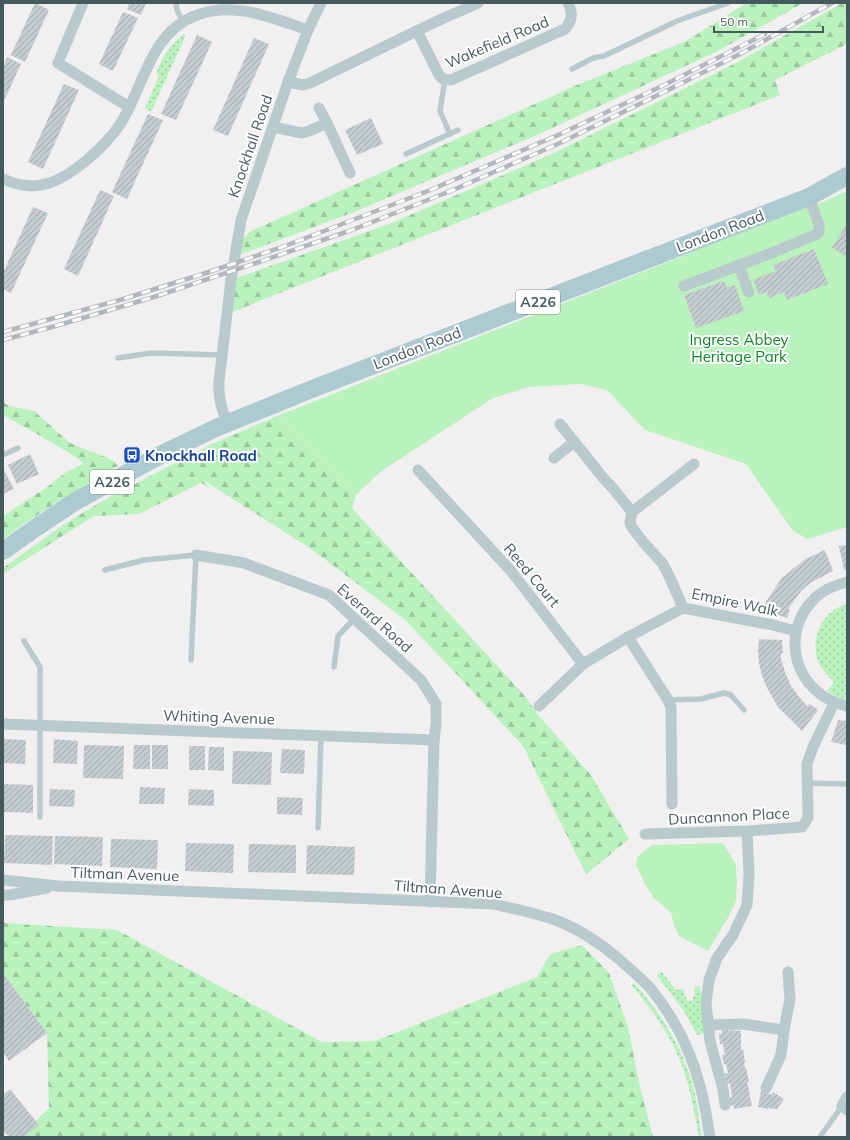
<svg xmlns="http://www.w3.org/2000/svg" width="850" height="1140" font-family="Mulish,sans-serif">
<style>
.grass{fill:url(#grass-dots)}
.forest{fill:url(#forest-firs)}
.park{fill:#baf2be}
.building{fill:url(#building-hatch)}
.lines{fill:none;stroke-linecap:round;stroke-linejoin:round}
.lane{stroke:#b9cacd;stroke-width:5.5}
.street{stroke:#b9cacd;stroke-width:11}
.primary{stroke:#adcad0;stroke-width:18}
.rail-casing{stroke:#b1b7ba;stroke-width:4.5}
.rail{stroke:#fff;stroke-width:3;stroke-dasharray:9;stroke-linecap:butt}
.labels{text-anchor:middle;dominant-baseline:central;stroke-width:4;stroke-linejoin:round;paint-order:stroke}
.shield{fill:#fff;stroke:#7e8c8e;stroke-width:1}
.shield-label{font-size:14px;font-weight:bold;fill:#465a5e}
.street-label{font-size:15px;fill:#465a5e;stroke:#fff}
.park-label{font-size:15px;fill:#108525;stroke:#fff}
.transit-label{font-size:15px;font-weight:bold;fill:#164399;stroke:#fff;text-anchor:start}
</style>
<defs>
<pattern id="grass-dots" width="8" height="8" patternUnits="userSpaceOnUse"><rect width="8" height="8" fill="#baf2be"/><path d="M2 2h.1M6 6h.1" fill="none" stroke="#99c79e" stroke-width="1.8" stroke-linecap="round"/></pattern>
<pattern id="forest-firs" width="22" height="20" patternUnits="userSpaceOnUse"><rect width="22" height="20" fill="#baf2be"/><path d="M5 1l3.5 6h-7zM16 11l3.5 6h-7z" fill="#99c79e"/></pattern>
<pattern id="building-hatch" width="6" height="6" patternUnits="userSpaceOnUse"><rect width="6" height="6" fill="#c5cccf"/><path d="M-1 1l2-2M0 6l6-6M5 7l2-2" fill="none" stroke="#a2a9ab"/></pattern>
</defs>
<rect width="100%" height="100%" fill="#f2eff0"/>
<g class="grass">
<path d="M185,33V37L151,112L145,108L159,76L158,74L156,73C164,55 170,45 185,33Z"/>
<path d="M847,604V694L845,699L837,697L827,691L834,682C829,677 824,672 820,665C808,642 821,611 847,604Z"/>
<path d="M660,972H662L675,989L678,990L683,989L686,998L689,1002L692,1000L694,996L695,987L700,986V991L703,993L706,1032L697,1035L684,1011L657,975Z"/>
<path d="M634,983C660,1012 681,1045 692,1083C697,1100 699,1119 702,1137H699C695,1115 691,1092 684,1071C673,1039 654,1011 631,985Z"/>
</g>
<g class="forest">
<path d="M747,3H803L718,51L537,135L354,212L234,257L236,245L251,231L577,85L686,41Z"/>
<path d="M842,3H847V44L775,80L780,95L227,314L231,280L389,224L552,154L736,63Z"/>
<path d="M3,402L9,406L34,411L70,443L108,458L113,461L118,466C79,489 39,512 3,539V516L47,487L65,473L83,464L79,459L39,435L3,415Z"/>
<path d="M277,416L356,495L352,508L524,695L539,716L591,775L629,839L586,874L523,746L449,666L404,619L310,548L203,480L211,489L202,483L199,484L139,514L94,516L3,574V568L63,525L104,500L212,444Z"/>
<path d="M3,923L117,930L322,1042L375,1041L537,977L550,954L582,945L609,973L628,1027L639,1083L653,1137H20L49,1108L47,1033L3,973Z"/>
</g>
<g class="park">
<path d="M847,191V527L808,539L793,531L746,464L645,430L607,390L580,384L529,387L493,398L380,472L356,495L277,416L678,258L733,234L823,202Z"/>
<path d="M723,843L736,865L737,883L736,901L729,916L708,951L679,936L674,925L671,913L654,898L645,884L636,865L637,857L652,845Z"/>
</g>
<g class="building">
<path d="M35,3L49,10L25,62L11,55Z"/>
<path d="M129,3H146L141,15L127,9Z"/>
<path d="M123,12L138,18L113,71L99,64Z"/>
<path d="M197,35L212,42L176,120L161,114Z"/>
<path d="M254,38L269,44L228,136L213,130Z"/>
<path d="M7,57L21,64L3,103V67Z"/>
<path d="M64,84L79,90L43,169L28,162Z"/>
<path d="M148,114L163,120L127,199L112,192Z"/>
<path d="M371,118L383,144L357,155L345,130Z"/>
<path d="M100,190L114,196L78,276L64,269Z"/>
<path d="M33,207L48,213L11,293L3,289V273Z"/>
<path d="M847,223V257L832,248Z"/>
<path d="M814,249L828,284L787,300L784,292L769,298L766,292L759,295L753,280L776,271L773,265Z"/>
<path d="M724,281L727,288L735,285L744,311L696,328L684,295Z"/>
<path d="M30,454L39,474L17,484L8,465Z"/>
<path d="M3,468L14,489L3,494Z"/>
<path d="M847,545V570H844L839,546Z"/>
<path d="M825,550L833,571L810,583L801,591L788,609L790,610L787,618L763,610L767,600L782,578L804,560Z"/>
<path d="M759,639L782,640L783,653H781V659L785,672L791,686L800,698L807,706L810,704L818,710L802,731L778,707L767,688L762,675L759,663L758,650Z"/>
<path d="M838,720L847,721V745L831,742Z"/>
<path d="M3,739L26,740L25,764L3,763Z"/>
<path d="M54,739L78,741L77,764L53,763Z"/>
<path d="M84,745L124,746L123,779L83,778Z"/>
<path d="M134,745H150V769H133Z"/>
<rect x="152" y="745" width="16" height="24"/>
<rect x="189" y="746" width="16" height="24"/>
<path d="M209,747H224V771L208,770Z"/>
<path d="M282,749L305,750L304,774L280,773Z"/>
<path d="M233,751L272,752L271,785L232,784Z"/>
<path d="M3,784L33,785V813L3,812Z"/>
<path d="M140,787L165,788L164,804H139Z"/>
<path d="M50,789L75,790L74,807L49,806Z"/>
<path d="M189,789L214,790V806L188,805Z"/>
<path d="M277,797L303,798L302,815L277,814Z"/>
<path d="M5,835L53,836L52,865L4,863Z"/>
<path d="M55,836L103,837L102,866L54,864Z"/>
<path d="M111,839L158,840L157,869L110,867Z"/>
<path d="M186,843L234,844L233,873L185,871Z"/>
<path d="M249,844L296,845V873L248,872Z"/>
<path d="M307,845L355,847L354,875L306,874Z"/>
<path d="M3,973L47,1033L9,1061L3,1052Z"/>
<path d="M722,1030L741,1031V1050L743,1049L745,1063H744L745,1068H746L749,1082H747L752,1106L734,1109V1105L731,1106L729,1098L732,1097L730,1083L727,1084L725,1074L728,1073L726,1064L724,1065L722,1055H725L723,1044H720L719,1034L722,1033Z"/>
<path d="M10,1089L39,1125L24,1137H9L3,1130V1095Z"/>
<path d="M761,1091L772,1095L773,1092L784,1099L777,1109L768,1108V1109L758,1107Z"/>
</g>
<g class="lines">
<g class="lane">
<path d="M176,3L177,10L183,22"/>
<path d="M572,69L593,58L604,56L677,21L728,3"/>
<path d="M445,79L440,111L450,134"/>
<path d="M406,154L458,130"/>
<path d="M118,358L151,353L222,355"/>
<path d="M3,455L18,448"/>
<path d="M105,570L144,560L196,555L191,660"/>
<path d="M24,641L40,667V817"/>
<path d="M334,667L338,636L355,618"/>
<path d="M668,700L701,699L724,693L731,695L744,710"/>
<path d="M806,783L847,784"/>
<path d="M318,828L321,736"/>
<path d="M820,1137L842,1106"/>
</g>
<g class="street">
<path d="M83,3L58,63L129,107"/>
<path d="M417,31L439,75L443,79L451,80L565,29C572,21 573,12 568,3"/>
<path d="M288,82L303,85L310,83L433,23L478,3"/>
<path d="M319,108L327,123"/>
<path d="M273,127L302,133L309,131L327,123L350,173"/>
<path d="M3,179C15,184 28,188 41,185C68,181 106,146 121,123C144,86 150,32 197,15C235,1 272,18 308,30"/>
<path d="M738,265L749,292"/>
<path d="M684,286L774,252L817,234L819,232V225L809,197"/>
<path d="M228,423C221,410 218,396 219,381L231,280L241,220L288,82L308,30L321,3"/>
<path d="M560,424L605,480L611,486L632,512L630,522L631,526L644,543L663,564L671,580L683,608L773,625L796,631"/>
<path d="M554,458L574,442"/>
<path d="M418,470L511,571L583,664L628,637L683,608"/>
<path d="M632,512L694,464"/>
<path d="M196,555L244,563L329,595L421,680L436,704V724L434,740L430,902"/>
<path d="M847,582C835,585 824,589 815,598C777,635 796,695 847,706"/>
<path d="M628,637L668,700L671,707L672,804"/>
<path d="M539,706L583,664"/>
<path d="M3,724L434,740"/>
<path d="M645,834L747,831L802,827L808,818L807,764L813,747L834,703"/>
<path d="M3,880L58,886L493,904C515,909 537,913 558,921C581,930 601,944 620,960C630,969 641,978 651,989C674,1017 691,1051 700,1086C705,1103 707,1120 710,1137"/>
<path d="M3,895H10L47,888"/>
<path d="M708,1025L743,1024L784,1030"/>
<path d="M766,1088L781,1055L784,1030L790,999L788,972"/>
<path d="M847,1097L842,1106L847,1110"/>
<path d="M725,1105L723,1089L710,1041L706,1003L709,980L717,958L733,935L747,905L749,874L747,831"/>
</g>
<path class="primary" d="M3,551L34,529L76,501L168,451L218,427L312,389L809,197L847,176"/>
<defs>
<g id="rail">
<path d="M3,332L120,300L209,272L285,246L428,191L558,135L662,86L765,34"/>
<path d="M3,340L59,325L154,297L256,263L352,230L453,190L560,143L656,96L742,53L832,3"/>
</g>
</defs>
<use href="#rail" class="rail-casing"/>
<use href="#rail" class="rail"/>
</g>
<defs>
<symbol id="bus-square" viewBox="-11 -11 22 22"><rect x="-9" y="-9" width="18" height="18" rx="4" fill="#1a4fb4" stroke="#fff"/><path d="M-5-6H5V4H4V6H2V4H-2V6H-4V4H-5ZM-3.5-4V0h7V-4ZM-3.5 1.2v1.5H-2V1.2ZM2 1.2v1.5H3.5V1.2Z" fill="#fff"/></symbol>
</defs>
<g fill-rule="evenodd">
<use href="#bus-square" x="122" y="445" width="20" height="20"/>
</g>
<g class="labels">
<g class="shield">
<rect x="516" y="290" width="44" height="24" rx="3"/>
<rect x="90" y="470" width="44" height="24" rx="3"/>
</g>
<g class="shield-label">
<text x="538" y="302">A226</text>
<text x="112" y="482">A226</text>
</g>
<g class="street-label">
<text transform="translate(497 42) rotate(-23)">Wakefield Road</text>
<text transform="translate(250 146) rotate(-71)">Knockhall Road</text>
<text transform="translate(720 231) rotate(-21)">London Road</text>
<text transform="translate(417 348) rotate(-21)">London Road</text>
<text transform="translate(532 575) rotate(50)">Reed Court</text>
<text transform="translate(735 602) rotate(12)">Empire Walk</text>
<text transform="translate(375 618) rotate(42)">Everard Road</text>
<text transform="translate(219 717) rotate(2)">Whiting Avenue</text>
<text transform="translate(729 816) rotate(-3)">Duncannon Place</text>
<text transform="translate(125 874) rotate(2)">Tiltman Avenue</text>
<text transform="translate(448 889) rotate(4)">Tiltman Avenue</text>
</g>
<g class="park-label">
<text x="739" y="339">Ingress Abbey<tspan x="739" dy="17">Heritage Park</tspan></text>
</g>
<g class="transit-label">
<text x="145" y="455">Knockhall Road</text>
</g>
</g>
<rect width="850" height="1140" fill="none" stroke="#465a5e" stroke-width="8"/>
<path d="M714 26v6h109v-6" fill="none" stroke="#465a5e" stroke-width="2"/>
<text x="720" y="26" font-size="12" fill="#465a5e" stroke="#ffffff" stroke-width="3" paint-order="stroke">50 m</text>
</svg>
